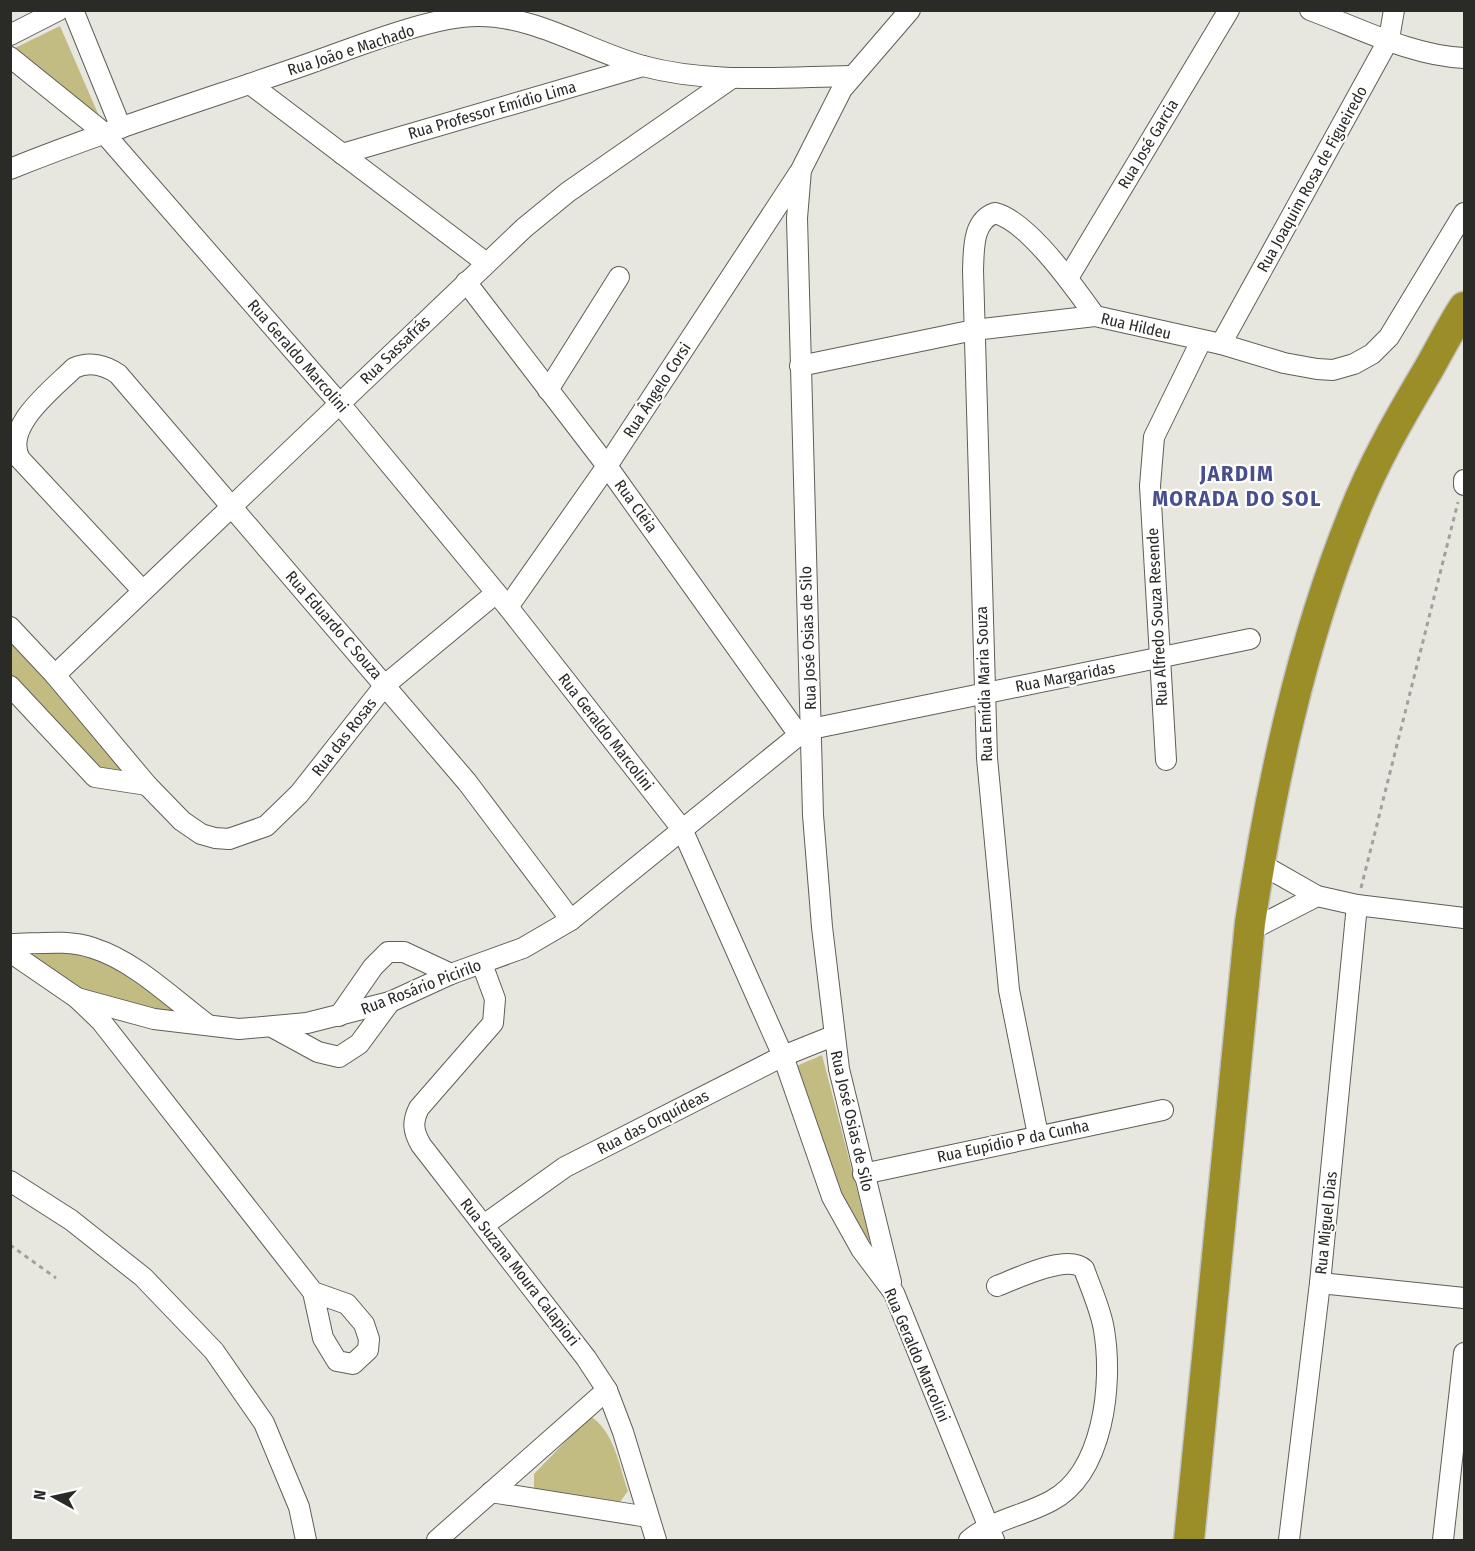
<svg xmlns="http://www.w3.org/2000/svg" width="1475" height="1551" font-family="'Fira Sans Condensed',sans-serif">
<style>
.green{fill:#c3bc82}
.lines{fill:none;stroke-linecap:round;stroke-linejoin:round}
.minor-casing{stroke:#5f5e57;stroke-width:22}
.highway-casing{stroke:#c3c3c3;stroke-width:33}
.path{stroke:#a1a09a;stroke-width:3;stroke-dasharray:4.5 4.5;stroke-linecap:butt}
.minor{stroke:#fff;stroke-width:20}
.highway{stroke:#9b8e28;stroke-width:30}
.labels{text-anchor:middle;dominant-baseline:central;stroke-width:4.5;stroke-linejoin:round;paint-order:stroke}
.street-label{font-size:16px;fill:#2a2a27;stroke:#fff}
.district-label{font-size:22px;font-weight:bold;letter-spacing:1.5px;fill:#474f8c;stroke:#fff}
</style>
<rect width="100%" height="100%" fill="#e8e7df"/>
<g class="green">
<path d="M60,26L99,116L15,48Z"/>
<path d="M10,638L135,777L95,769L11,680Z"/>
<path d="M73,951L98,957L186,1016L150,1015L74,990L30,955Z"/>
<path d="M822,1055L870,1240L862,1242L841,1204L792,1068Z"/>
<path d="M590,1416C614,1431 619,1465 628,1491L619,1503L534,1490V1474Z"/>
</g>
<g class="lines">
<defs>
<g id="minor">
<path d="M73,10L121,128"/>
<path d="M1310,10C1359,28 1412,56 1464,58"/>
<path d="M10,35L59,10"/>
<path d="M10,57L103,132L340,404L508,607L682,829L783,1056L832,1197L861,1249L894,1293L994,1540"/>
<path d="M250,84L485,262"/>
<path d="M342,154L643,66"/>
<path d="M10,169C107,130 207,99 305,65C351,49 433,15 479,16C537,16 588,51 643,66C709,84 782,77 850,76"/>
<path d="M1068,278L1229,10"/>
<path d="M466,282L607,466L799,735"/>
<path d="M1221,344L1389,39L1394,10"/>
<path d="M800,366L974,330L1095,316L1221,344L1284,363L1317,369L1333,370L1354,364L1372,354L1389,337L1464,213"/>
<path d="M548,390L619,277"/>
<path d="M1464,480V485"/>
<path d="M142,590L20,459C2,427 53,389 74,368C89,361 105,365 118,374L467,782L571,920"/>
<path d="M508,607L607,466L799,173"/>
<path d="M10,627L55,675L147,785L182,821L201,834L215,838L229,839L266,826L299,794L385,685L496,593"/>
<path d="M55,675L524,228L568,192L732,78"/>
<path d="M10,686L95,777L147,785"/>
<path d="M1166,760L1150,486L1154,437L1201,341"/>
<path d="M1259,863L1317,896L1357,905L1464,918"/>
<path d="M1249,931L1317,896"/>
<path d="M10,944C37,944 67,939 93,948C135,961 173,999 208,1025"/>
<path d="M10,952L77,998L101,1021L313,1292L323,1338L337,1361L353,1364L368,1350L369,1339L364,1324L347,1304L313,1292"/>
<path d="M482,964L495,999L493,1023L419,1108C412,1122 413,1131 421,1145L586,1358L607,1390L623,1432L656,1540"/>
<path d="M77,998L154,1019L239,1029L307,1023L390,1002L451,974L523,948L571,920L799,735L811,729L1250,639"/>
<path d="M339,1016L373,967L388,952H404L451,974"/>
<path d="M274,1028L318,1052L339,1057L359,1044L390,1002"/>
<path d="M1038,1135L1009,990L987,758L973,270C974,250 972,221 995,213C1028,221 1075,288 1095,316"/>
<path d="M863,1174L1163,1110"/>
<path d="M10,1181L71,1220L143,1277L214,1351L264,1423L299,1507L306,1540"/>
<path d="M484,1225L565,1167L783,1056L833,1036"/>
<path d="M891,1282L839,1069L822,927L813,815L797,218L801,170L842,89L910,10"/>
<path d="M1320,1283L1464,1298"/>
<path d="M491,1492L648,1517"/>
<path d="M437,1540L607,1390"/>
<path d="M969,1540C998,1517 1021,1517 1051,1501C1104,1473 1113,1383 1104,1330C1101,1310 1091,1289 1084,1269C1067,1253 1016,1279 997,1286"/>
<path d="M1289,1540L1320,1283L1357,905"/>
<path d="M1443,1540L1464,1353"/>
</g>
<path id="highway" d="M1189,1540L1250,923C1271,785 1301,644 1353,515C1373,464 1400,417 1428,370C1440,349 1451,327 1464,307"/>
</defs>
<use href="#minor" class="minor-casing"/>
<use href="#highway" class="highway-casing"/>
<g class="path">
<path d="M1361,888L1458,502"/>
<path d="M10,1245L56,1278"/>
</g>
<use href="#minor" class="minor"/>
<use href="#highway" class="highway"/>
</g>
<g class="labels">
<g class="street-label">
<text transform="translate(351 50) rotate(-18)">Rua João e Machado</text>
<text transform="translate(492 110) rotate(-16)">Rua Professor Emídio Lima</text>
<text transform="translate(1148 144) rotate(-59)">Rua José Garcia</text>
<text transform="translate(1312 179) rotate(-61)">Rua Joaquim Rosa de Figueiredo</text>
<text transform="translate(1136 326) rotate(13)">Rua Hildeu</text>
<text transform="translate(395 350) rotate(-44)">Rua Sassafrás</text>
<text transform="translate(298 356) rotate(49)">Rua Geraldo Marcolini</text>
<text transform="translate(657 390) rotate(-57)">Rua Ângelo Corsi</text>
<text transform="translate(636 506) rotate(54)">Rua Cléia</text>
<text transform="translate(1157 617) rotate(-93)">Rua Alfredo Souza Resende</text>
<text transform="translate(334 625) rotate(49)">Rua Eduardo C Souza</text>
<text transform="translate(808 638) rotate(-92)">Rua José Osias de Silo</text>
<text transform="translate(1065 677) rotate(-11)">Rua Margaridas</text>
<text transform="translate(984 684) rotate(-92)">Rua Emídia Maria Souza</text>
<text transform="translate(606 732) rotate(52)">Rua Geraldo Marcolini</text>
<text transform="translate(344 737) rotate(-52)">Rua das Rosas</text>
<text transform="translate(421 987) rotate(-21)">Rua Rosário Picirilo</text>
<text transform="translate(852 1121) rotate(77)">Rua José Osias de Silo</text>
<text transform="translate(653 1122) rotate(-27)">Rua das Orquídeas</text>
<text transform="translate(1013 1141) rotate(-12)">Rua Eupídio P da Cunha</text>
<text transform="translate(1326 1223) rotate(-84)">Rua Miguel Dias</text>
<text transform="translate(520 1272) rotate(52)">Rua Suzana Moura Calapiori</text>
<text transform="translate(917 1355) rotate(67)">Rua Geraldo Marcolini</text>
</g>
<g class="district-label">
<text x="1237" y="473">JARDIM<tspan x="1237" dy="25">MORADA DO SOL</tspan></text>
</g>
</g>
<rect width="1475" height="1551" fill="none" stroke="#2a2a27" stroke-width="24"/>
<g transform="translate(54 1497) rotate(278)" stroke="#ffffff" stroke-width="4.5" paint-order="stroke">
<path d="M0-4.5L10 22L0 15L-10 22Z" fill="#2a2a27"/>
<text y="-9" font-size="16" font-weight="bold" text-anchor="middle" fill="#2a2a27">N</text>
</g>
</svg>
